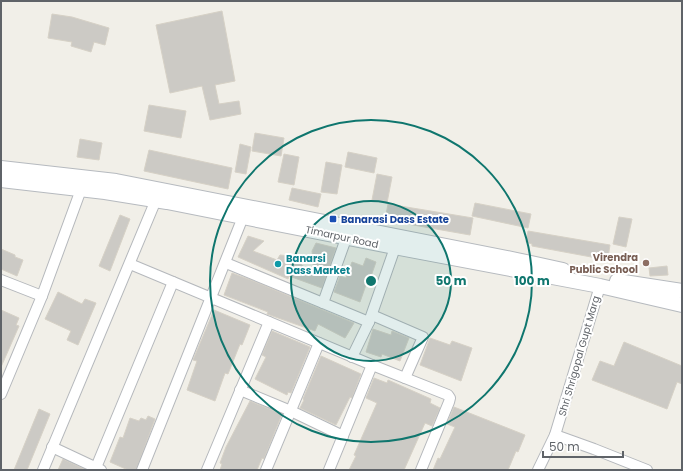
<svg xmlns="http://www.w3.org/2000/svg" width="683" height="471" font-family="Poppins,sans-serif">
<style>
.building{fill:#cccac5;stroke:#d6d1c6}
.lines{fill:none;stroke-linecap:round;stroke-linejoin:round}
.street-casing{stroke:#b5b8bc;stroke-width:12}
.secondary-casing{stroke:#b6babf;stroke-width:16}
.street{stroke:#fff;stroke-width:10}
.secondary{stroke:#fff;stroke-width:14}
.ring{fill:none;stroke:#0f766e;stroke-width:2}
.transit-dot{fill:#1a4fb4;stroke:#fff;stroke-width:1.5}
.education-dot{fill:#8d6e63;stroke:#fff;stroke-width:1.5}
.culture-dot{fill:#0f9aa8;stroke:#fff;stroke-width:1.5}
.labels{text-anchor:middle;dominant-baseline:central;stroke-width:4;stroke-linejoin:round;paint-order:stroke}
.transit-label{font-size:10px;font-weight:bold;fill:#164399;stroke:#fff;text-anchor:start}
.street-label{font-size:10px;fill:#5f6368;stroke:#fff}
.education-label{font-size:10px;font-weight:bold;fill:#785e54;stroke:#fff;text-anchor:end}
.culture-label{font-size:10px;font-weight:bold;fill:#0d838f;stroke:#fff;text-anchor:start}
.centre{fill:#0f766e;stroke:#fff;stroke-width:2}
.ring-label{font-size:12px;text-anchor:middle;font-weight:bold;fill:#0f766e;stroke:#fff;stroke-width:4;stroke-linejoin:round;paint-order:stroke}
</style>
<rect width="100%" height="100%" fill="#f1efe8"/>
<g class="building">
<path d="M222,11L235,81L215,85L219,104L239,101L241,114L210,120L202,86L170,93L156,25Z"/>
<path d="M52,14L72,17L109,28L105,45L94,42L91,52L71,46L72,42L48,38Z"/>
<path d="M149,105L186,111L181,138L144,131Z"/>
<path d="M255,133L284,138L281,156L252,151Z"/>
<path d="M80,139L102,143L99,160L77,157Z"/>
<path d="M240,144L251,147L246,174L235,172Z"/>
<path d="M149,150L232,168L228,189L144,171Z"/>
<path d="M348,152L377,158L374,173L345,167Z"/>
<path d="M284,154L299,157L294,185L278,182Z"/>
<path d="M326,162L342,165L337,194L321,192Z"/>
<path d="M377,174L392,177L387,203L372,200Z"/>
<path d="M292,188L321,194L318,207L289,200Z"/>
<path d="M475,203L531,214L528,228L472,216Z"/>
<path d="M388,204L473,218L470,235L385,220Z"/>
<path d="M120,215L130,219L110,271L99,266Z"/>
<path d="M619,217L632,219L626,247L613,244Z"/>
<path d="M528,231L610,245L608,258L602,257V259L532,246V244L526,242Z"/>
<path d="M248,236L264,241L253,251L277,260L280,255L291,256L314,275L312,251L316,243L336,248L322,288L289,276L288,279L238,257Z"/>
<path d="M1,249L15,255V257L23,260L17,276L1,269Z"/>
<path d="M366,258L376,262L370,279H368L360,302L334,292L340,276L346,278L352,262L363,266Z"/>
<path d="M667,266L668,275L650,276L649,268Z"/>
<path d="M232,273L251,280L354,323L345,338L318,324L315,331L267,314L268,312L224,295Z"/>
<path d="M58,292L82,304L85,299L96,303L78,345L67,340L71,331L45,319Z"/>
<path d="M1,310L19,318L16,325L19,326L1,367Z"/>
<path d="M214,310L250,325L242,345L240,344L228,374L225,373L215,401L187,390L197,361L193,360Z"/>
<path d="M373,329L391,335L392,331L409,338L400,361L382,354L381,357L366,352Z"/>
<path d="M272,331L310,347L291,393L288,392L287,395L255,379L266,357L262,355Z"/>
<path d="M430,338L450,345L452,341L472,348L461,381L420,365Z"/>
<path d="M624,342L682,366V384L677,382L667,409L592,380L600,361L614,366Z"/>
<path d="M321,356L361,374L352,398L350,397L336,425L300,408L304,400L303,399Z"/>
<path d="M374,378L387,383L388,380L431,399L430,403L440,408L432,426L425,423L404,470H349L356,456L354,455L377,403L366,398Z"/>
<path d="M250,401L282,414L264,459L262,458L257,470H220L222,464L220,463L226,447Z"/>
<path d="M454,407L525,435L518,452L516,451L508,470H433L438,458L440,459L455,427L447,424Z"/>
<path d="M39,409L50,414L27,470H14Z"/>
<path d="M148,416L155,419L136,470H128L110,462L120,437L123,438L130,418L139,421L141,418L146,420Z"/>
<path d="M63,459L86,470H58Z"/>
</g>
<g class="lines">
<defs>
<g id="street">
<path d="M226,263L369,322"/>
<path d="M130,264L372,365L448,395L450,398L449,402L421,470"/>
<path d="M1,280L42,296"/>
<path d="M323,303L348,233"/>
<path d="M372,315L423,337L405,378"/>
<path d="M352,357L369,322L397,242"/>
<path d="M240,390L291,411L343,436"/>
<path d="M1,394L42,296L83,184"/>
<path d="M555,435L594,449L647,470"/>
<path d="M52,447L101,470"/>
<path d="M43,470L158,195"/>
<path d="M95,470L173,282"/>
<path d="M142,470L245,212"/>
<path d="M207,470L269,322"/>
<path d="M266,470L319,343"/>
<path d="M329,470L372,365"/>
<path d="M538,470L555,435L600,286"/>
</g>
<g id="secondary">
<path d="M1,168L116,181L517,260L563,270"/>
<path d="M1,180L105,192L167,202L394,247L600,286L682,305"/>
<path d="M617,281L682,291"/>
</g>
</defs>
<use href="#street" class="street-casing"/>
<use href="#secondary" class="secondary-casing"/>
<use href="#street" class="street"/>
<use href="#secondary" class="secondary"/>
</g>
<circle cx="371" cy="281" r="80" fill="#0f766e" fill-opacity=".12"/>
<g class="ring">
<circle cx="371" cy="281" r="80"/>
<circle cx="371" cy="281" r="161"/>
</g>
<rect class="transit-dot" x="329" y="215" width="8" height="8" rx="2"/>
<circle class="education-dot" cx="646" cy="263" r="4"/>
<circle class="culture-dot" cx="278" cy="264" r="4"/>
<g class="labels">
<g class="transit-label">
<text x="341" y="219">Banarasi Dass Estate</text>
</g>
<g class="street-label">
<text transform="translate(342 237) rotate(12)">Timarpur Road</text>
<text transform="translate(579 356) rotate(-74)">Shri Shrigopal Gupt Marg</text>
</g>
<g class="education-label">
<text x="638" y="257">Virendra<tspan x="638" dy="12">Public School</tspan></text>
</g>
<g class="culture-label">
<text x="286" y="258">Banarsi<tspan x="286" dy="12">Dass Market</tspan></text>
</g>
</g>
<circle cx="371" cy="281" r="6" class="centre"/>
<g class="ring-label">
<text x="451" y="285">50 m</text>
<text x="532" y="285">100 m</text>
</g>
<rect width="683" height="471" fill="none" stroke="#5f6368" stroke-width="4"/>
<path d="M543 451v6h80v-6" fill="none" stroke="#5f6368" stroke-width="2"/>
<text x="549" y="451" font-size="12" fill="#5f6368" stroke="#ffffff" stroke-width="3" paint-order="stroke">50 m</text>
</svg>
